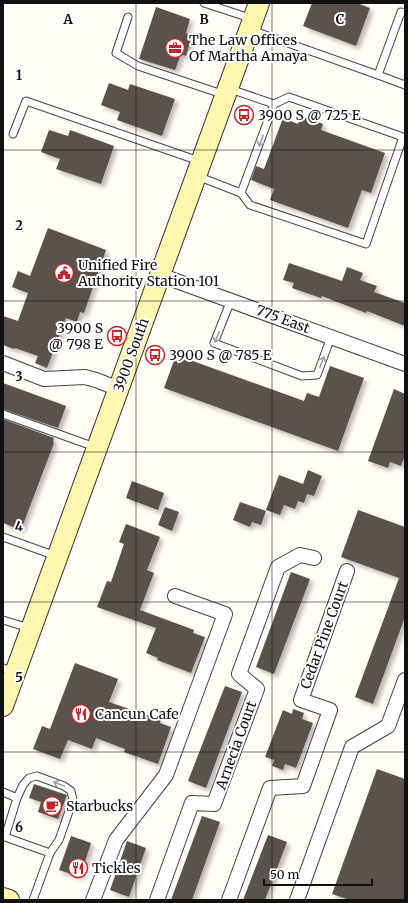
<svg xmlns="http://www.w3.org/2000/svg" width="408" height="903" font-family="Merriweather,serif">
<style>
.building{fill:#5a524d;filter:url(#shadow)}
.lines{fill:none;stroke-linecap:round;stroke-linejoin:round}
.lane-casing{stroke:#444;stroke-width:9}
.street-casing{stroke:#444;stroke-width:16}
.secondary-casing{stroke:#333;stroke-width:22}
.lane{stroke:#fff;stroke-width:7}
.street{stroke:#fff;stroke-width:14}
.secondary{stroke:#fff6b0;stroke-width:20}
.oneway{stroke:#a0a0a0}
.grid{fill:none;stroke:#111;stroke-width:1;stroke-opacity:0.55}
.labels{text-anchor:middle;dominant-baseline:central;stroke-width:4;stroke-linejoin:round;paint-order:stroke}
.poi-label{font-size:14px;fill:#111;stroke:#fff;text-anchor:start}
.street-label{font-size:14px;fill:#111;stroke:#fff}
.grid-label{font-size:13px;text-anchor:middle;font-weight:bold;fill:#111;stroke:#fff;stroke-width:4;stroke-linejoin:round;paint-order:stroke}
</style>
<defs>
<filter id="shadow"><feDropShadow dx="3.5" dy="3.5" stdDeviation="2" flood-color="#0004"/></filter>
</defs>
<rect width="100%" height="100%" fill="#fffdf5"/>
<g class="building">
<path d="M312,3H357L370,8L356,46L303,26Z"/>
<path d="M156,7L190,19L186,33L192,36L186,56L181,54L175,70L139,59Z"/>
<path d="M109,83L128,90L130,84L175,99L162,136L117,120L120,112L101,105Z"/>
<path d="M301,116L323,124L321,130L385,153L371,193L362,190L348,228L270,200L274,189L251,180L256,166L264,169L283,118L298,124Z"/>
<path d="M49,130L68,136L70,130L114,146L101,184L56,169L60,159L41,152Z"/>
<path d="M48,228L106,250L84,313L80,312L77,322L66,318L47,368L35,363L38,356L15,348L14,349L3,345V316L18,321L28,293L12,287L18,271L30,276Z"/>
<path d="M289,263L342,281L347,267L363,273L360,280L377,286L374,292L405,303V326L367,311L366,313L322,296L321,298L292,288L294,283L283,280Z"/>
<path d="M176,355L304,401L307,393L319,397L330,366L364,378L338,451L164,388Z"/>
<path d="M3,383L66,406L58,428L3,409Z"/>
<path d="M394,389L405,394V455L401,466L390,462L388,468L368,461Z"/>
<path d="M3,419L54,438L53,442L54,443L21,530L3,523Z"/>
<path d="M308,470L322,476L314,496L307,494L304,503L298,501L295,509L284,505L280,515L266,510L279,475L303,484Z"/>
<path d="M132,481L164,493L158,510L126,498Z"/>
<path d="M240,502L266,511L261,525L252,522L250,527L233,520Z"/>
<path d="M165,507L179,512L172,531L158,525Z"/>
<path d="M358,510L405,527V617L373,704L355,697L399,578L341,557Z"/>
<path d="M126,524L160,537L147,570L154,573L140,610L194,630L193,633L205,637L191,673L157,660L158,658L146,653L156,628L97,607L107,581L111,582L124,544L119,542Z"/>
<path d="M291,572L310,579L274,674L256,667Z"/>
<path d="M75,663L118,679L109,702L161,720L160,723L171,727L158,764L124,752L125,749L96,738L92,749L68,740L60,759L33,749L42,726L50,729Z"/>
<path d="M225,686L242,692L206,788L188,781Z"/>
<path d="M293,709L304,713L302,719L313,723L296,768L285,764L283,770L272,766L274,760L265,757L283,710L292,714Z"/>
<path d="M377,769L405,779V900H350L332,894Z"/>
<path d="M34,784L67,795L58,819L38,812L41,802L29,798Z"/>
<path d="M202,816L220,822L192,900H171Z"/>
<path d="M268,835L287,842L265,900H243Z"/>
<path d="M71,836L91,843L80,877L59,870Z"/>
<path d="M127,841L146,848L129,897L110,890Z"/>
</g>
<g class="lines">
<defs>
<g id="lane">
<path d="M204,3L253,19"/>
<path d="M405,13L401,12L378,75L405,85"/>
<path d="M128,17L116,53L138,66L225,95"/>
<path d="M251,30L378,75"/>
<path d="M13,134L26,101L199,161"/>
<path d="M197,176L241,193L250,205L366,244L403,137L289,97L274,104L230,89"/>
<path d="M241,193L274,104"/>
<path d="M231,300L214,343L302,376L317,375L331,337"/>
<path d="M3,414L95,447"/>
<path d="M3,537L56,556"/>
<path d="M3,620L29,628"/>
<path d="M3,668L15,673"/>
<path d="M3,792L17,798L5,837L50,853L33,900"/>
<path d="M17,798L23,785L29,778L37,776L64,786L71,791L73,800L59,840L50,853"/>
</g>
<g id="street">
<path d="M160,275L405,364"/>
<path d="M3,363L44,379L85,377L96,380L119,389"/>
<path d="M93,900L116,840L166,775L225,614L175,596"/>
<path d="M157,900L192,803L214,804L257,689L239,674L278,567L300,555L314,558"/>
<path d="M229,900L270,788L303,786L330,710L301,700L347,571"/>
<path d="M297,900L352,747L388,726L405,680"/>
</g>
<g id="secondary">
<path d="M3,706L259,3"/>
<path d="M3,898L9,900"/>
</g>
</defs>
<use href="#lane" class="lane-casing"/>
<use href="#street" class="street-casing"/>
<use href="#secondary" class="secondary-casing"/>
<use href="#lane" class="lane"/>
<use href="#street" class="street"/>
<use href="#secondary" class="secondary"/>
</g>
<defs><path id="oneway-shaft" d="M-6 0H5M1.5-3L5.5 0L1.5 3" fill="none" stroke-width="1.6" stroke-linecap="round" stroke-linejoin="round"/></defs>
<g class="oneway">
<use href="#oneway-shaft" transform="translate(261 141) rotate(110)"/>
<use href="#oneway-shaft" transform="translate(217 337) rotate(112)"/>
<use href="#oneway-shaft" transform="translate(322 362) rotate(-69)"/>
<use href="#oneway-shaft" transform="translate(59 784) rotate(-158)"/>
</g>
<path class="grid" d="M136,3V900M272,3V900M3,150H405M3,301H405M3,452H405M3,602H405M3,752H405"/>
<defs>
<symbol id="office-ring" viewBox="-11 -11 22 22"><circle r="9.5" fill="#fff" stroke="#c4262e" stroke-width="1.5"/><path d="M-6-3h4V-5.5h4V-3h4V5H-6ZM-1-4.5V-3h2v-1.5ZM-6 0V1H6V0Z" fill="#c4262e"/></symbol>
<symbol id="bus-ring" viewBox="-11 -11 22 22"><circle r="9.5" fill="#fff" stroke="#c4262e" stroke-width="1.5"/><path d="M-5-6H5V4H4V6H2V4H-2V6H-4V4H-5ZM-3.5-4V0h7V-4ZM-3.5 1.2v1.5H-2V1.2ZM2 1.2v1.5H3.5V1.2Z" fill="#c4262e"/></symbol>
<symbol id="civic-ring" viewBox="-11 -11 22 22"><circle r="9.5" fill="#fff" stroke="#c4262e" stroke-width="1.5"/><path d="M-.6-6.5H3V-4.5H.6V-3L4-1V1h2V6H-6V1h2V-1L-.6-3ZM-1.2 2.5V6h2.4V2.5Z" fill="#c4262e"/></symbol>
<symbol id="restaurant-ring" viewBox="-11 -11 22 22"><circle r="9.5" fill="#fff" stroke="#c4262e" stroke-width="1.5"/><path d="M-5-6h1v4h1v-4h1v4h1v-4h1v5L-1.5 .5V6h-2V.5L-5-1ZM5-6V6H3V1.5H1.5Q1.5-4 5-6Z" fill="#c4262e"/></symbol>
<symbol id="cafe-ring" viewBox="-11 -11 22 22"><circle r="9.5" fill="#fff" stroke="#c4262e" stroke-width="1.5"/><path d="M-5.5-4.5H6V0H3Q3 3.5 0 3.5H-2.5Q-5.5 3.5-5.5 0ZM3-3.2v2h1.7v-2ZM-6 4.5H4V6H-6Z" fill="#c4262e"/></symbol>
</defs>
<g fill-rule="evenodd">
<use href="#office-ring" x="164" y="37" width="22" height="22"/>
<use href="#bus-ring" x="233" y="104" width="22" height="22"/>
<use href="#civic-ring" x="53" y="262" width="22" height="22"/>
<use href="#bus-ring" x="106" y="325" width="22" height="22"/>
<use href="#bus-ring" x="144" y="344" width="22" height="22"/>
<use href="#restaurant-ring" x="70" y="703" width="22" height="22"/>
<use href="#cafe-ring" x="41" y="795" width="22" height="22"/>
<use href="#restaurant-ring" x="67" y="857" width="22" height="22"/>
</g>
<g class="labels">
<g class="poi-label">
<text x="189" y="40">The Law Offices<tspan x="189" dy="16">Of Martha Amaya</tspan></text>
<text x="258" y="115">3900 S @ 725 E</text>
<text x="78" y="265">Unified Fire<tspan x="78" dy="16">Authority Station 101</tspan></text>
<text x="103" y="328" text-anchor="end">3900 S<tspan x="103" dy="16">@ 798 E</tspan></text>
<text x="169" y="355">3900 S @ 785 E</text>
<text x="95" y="714">Cancun Cafe</text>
<text x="66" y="806">Starbucks</text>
<text x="92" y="868">Tickles</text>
</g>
<g class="street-label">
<text transform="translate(283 319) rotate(20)">775 East</text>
<text transform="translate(131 355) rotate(-70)">3900 South</text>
<text transform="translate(324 635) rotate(-70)">Cedar Pine Court</text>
<text transform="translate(236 745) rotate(-70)">Arnecia Court</text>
</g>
</g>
<g class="grid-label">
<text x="68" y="24">A</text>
<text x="204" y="24">B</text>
<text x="340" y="24">C</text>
<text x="19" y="80">1</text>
<text x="19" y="230">2</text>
<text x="19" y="381">3</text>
<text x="19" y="531">4</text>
<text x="19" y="682">5</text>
<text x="19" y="832">6</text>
</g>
<rect width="408" height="903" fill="none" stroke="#111111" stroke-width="8"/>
<path d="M264 879v6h108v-6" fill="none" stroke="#111111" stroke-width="2"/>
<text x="270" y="879" font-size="12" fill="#111111" stroke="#ffffff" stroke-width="3" paint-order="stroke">50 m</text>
</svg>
